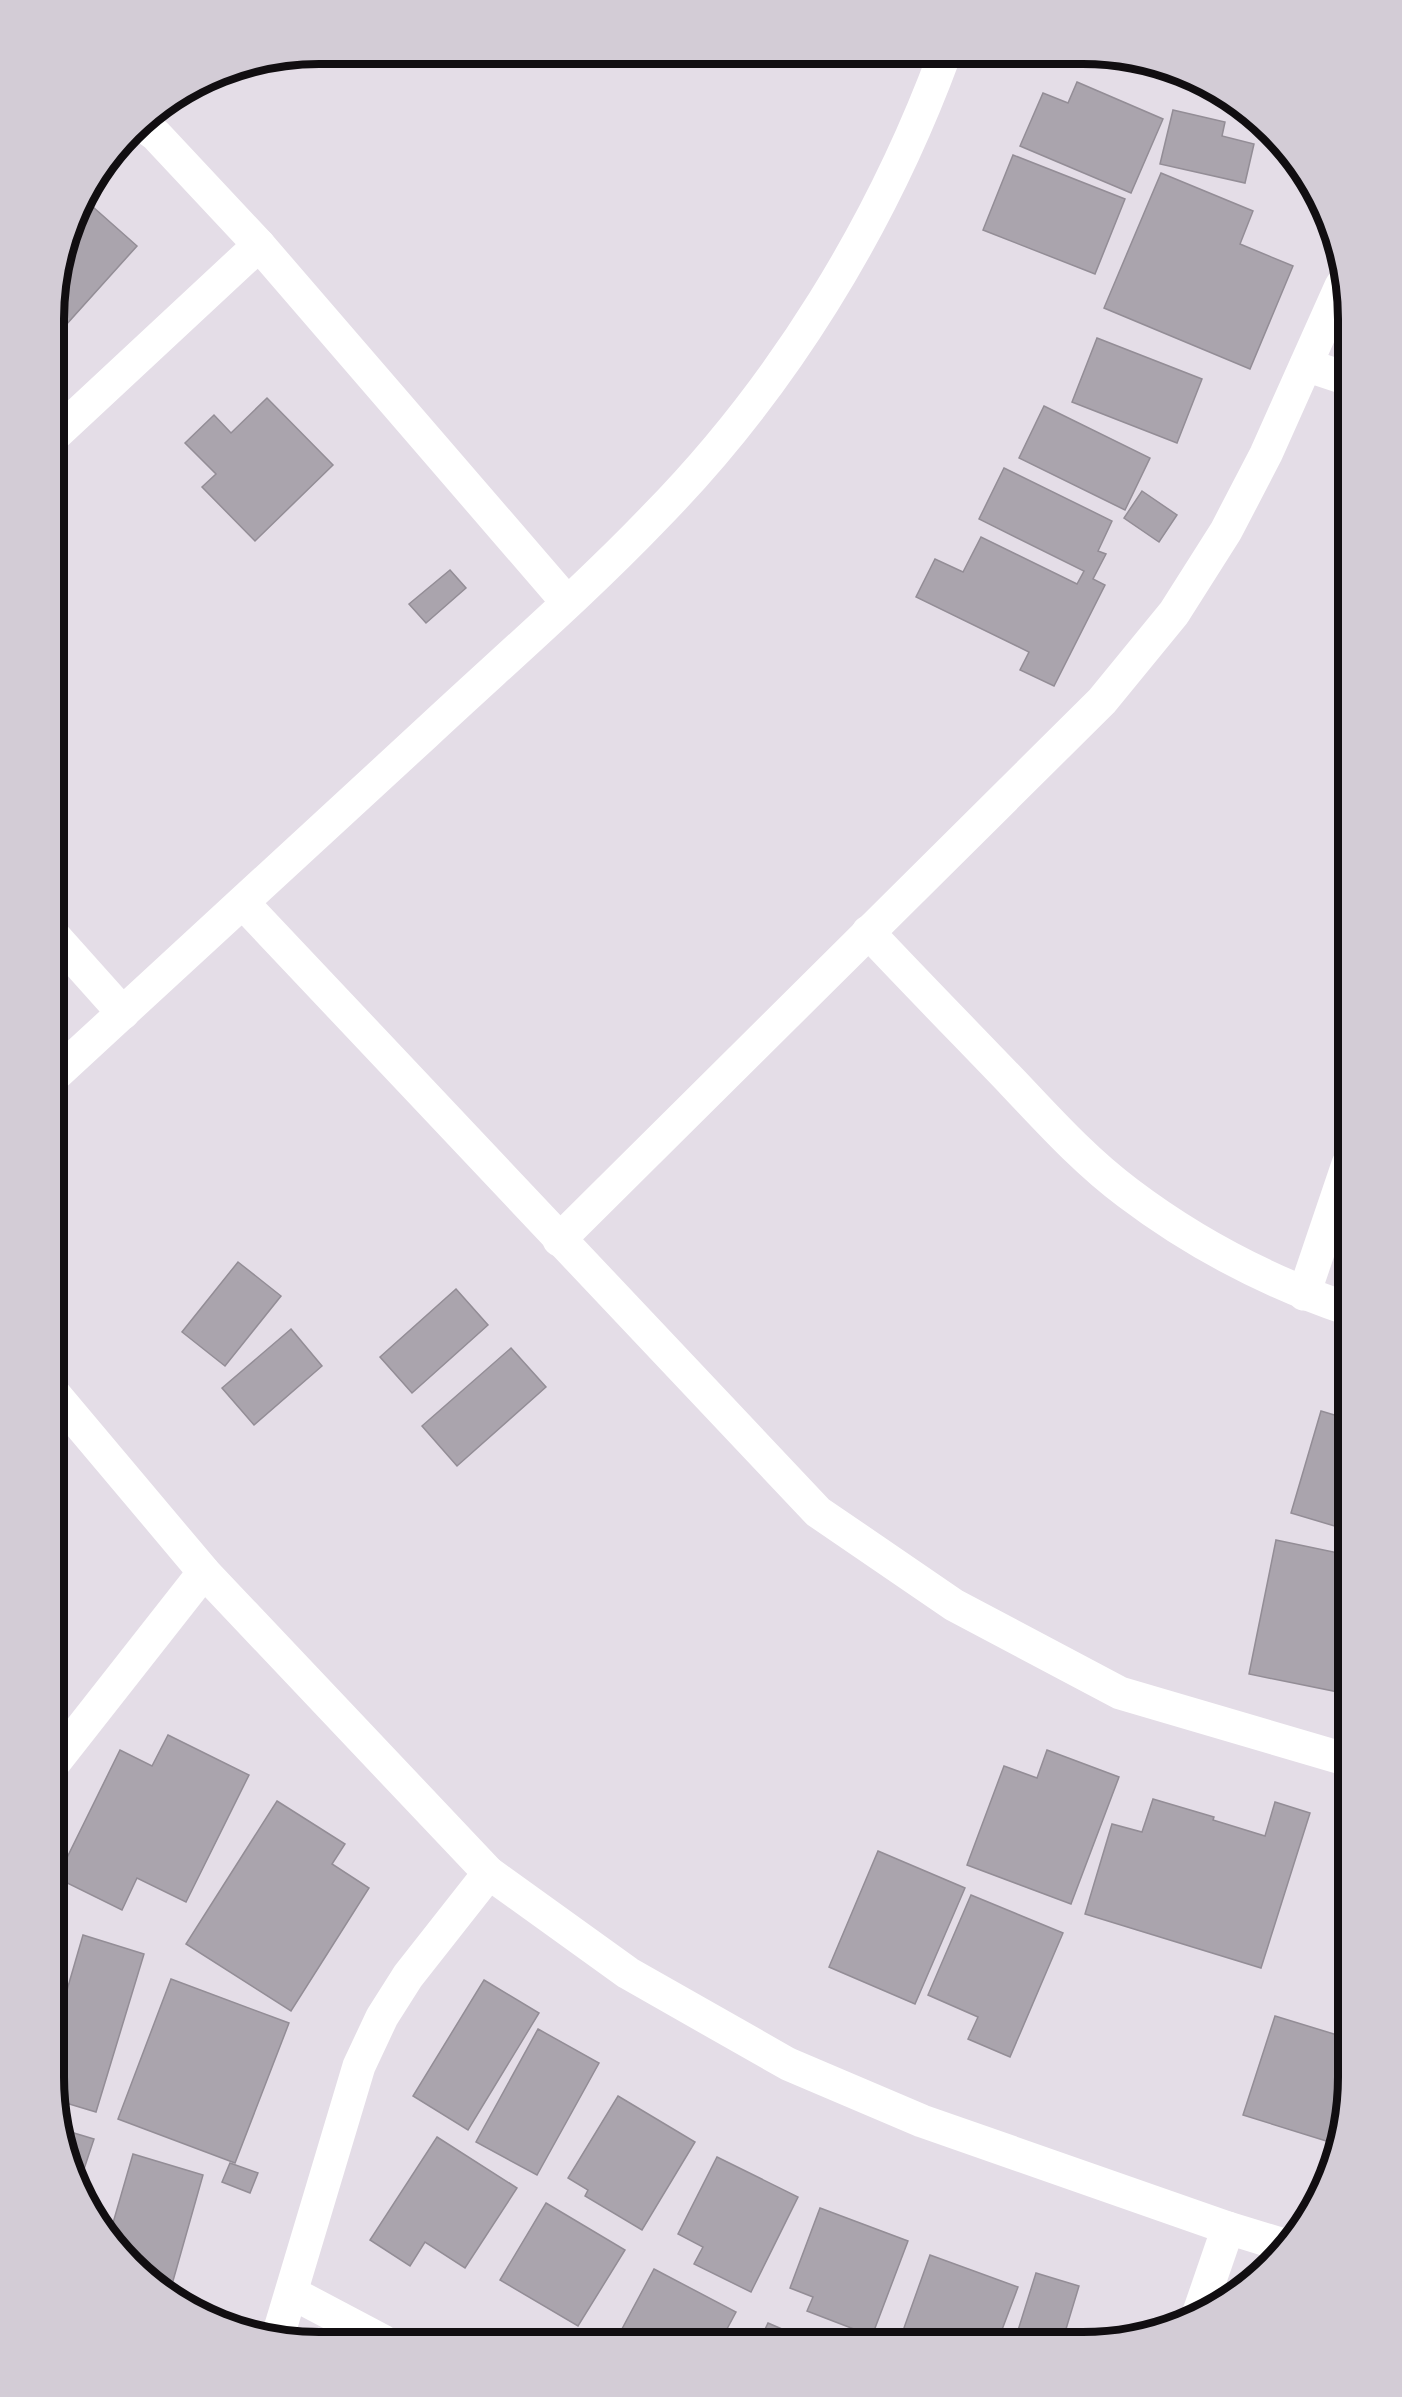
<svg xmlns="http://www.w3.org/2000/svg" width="1402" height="2397" font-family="'Archivo Narrow',sans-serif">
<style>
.building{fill:#aaa4ad;stroke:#938d96;stroke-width:1.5}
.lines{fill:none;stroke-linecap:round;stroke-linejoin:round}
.minor{stroke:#fff;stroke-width:33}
.rim{fill:none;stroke:#110e11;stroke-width:8}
</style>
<rect width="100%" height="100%" fill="#e4dde7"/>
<g class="building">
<path d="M1077,82L1163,119L1131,193L1020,146L1043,93L1068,103Z"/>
<path d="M1173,110L1225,122L1222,136L1254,144L1245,183L1160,164Z"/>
<path d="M1013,155L1125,199L1095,274L983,230Z"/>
<path d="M1161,173L1253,211L1240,244L1293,266L1250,369L1104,308Z"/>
<path d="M84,199L137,246L56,336V285Z"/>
<path d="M1097,338L1202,379L1177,443L1072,402Z"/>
<path d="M267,398L333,465L255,541L202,487L216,474L185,443L214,415L231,433Z"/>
<path d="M1044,406L1150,458L1125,510L1019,458Z"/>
<path d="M1004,468L1112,521L1098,551L1106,554L1093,579L1105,585L1054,686L1020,670L1029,652L916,597L935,559L963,572L981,537L1077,584L1084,571L979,519Z"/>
<path d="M1142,491L1177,515L1159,542L1124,518Z"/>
<path d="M450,570L466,588L426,623L409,604Z"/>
<path d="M238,1262L281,1296L225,1366L182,1332Z"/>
<path d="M456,1289L488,1325L412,1393L380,1357Z"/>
<path d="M291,1329L322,1366L254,1425L222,1388Z"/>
<path d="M511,1348L546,1387L457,1466L422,1426Z"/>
<path d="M1321,1411L1348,1419V1530L1291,1513Z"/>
<path d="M1276,1540L1348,1555V1694L1249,1674Z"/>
<path d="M168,1735L249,1775L186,1902L137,1878L122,1910L57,1878L120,1750L152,1766Z"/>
<path d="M1047,1750L1119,1777L1071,1904L967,1865L1004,1766L1037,1778Z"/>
<path d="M1153,1799L1214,1817L1213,1820L1265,1836L1275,1802L1310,1813L1261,1968L1085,1914L1112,1824L1142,1832Z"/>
<path d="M277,1801L345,1844L332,1864L369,1888L291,2011L186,1944Z"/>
<path d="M878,1851L965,1888L915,2004L829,1967Z"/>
<path d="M971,1895L1063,1933L1010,2057L968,2039L978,2017L928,1995Z"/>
<path d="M83,1935L144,1954L96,2112L59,2101L54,2078V1986L67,1990Z"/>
<path d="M171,1979L289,2023L235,2163L118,2119Z"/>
<path d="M484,1980L539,2013L468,2130L413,2096Z"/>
<path d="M1275,2016L1347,2038V2096L1336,2144L1243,2115Z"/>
<path d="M538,2029L599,2063L537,2175L476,2142Z"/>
<path d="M618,2096L695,2142L642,2230L585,2196L588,2190L568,2178Z"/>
<path d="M64,2130L94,2139L78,2187L74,2179Z"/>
<path d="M437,2137L517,2188L465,2268L425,2242L410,2266L370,2240Z"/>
<path d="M133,2154L203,2175L169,2295L157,2288L109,2239L97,2218L113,2223Z"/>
<path d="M717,2157L798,2197L751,2292L694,2264L703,2247L678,2234Z"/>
<path d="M230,2163L258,2173L250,2193L222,2182Z"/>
<path d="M546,2203L625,2250L578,2326L500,2280Z"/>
<path d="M820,2208L908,2241L872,2336L807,2311L813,2297L790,2288Z"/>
<path d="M930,2255L1018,2287L997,2343L899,2342Z"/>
<path d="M654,2269L736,2312L720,2342H615Z"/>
<path d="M1036,2273L1079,2286L1066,2329L1100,2340L1083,2343H1014Z"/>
<path d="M768,2323L812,2342H759Z"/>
</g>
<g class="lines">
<g class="minor">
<path d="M141,124L156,135L259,245L567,602"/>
<path d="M1306,365L1348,379"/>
<path d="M56,434L259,245"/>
<path d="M243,903L818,1512L954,1605L1120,1693L1348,1760"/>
<path d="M868,932C916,983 965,1033 1013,1083C1049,1121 1085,1161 1128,1193C1194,1243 1269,1282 1348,1309"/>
<path d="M55,937L123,1013"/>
<path d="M55,1075C178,962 301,848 424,735C501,663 581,594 654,518C782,388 881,226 944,56"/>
<path d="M559,1240L1102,701L1174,613L1226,531L1266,454L1341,286"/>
<path d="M1304,1294L1348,1164"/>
<path d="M55,1395L204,1572L489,1873L628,1973L788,2064L922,2121L1228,2228L1287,2246"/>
<path d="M54,1763L204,1572"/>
<path d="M292,2293L383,2341"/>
<path d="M1198,2315L1228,2228"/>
<path d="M277,2339L359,2066L382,2017L408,1976L489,1873"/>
</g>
</g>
<path d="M0 0H1402V2397H0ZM319 64H1083A255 255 0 0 1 1338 319V2077A255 255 0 0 1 1083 2332H319A255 255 0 0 1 64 2077V319A255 255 0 0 1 319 64Z" fill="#d3ccd6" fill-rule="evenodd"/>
<path class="rim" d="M319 64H1083A255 255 0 0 1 1338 319V2077A255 255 0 0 1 1083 2332H319A255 255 0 0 1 64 2077V319A255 255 0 0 1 319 64Z"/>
</svg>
